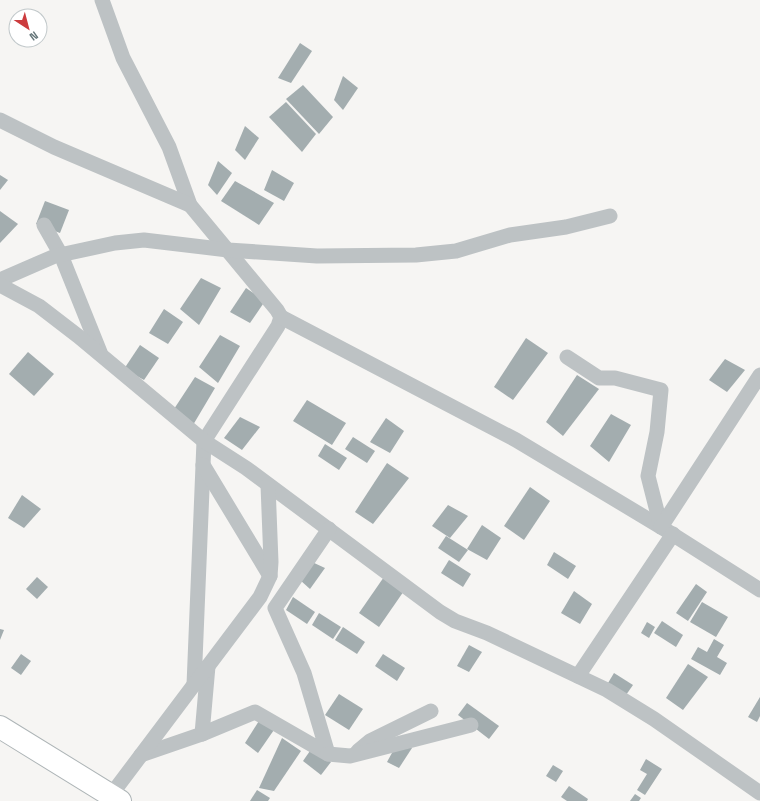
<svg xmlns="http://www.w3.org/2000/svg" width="760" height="801" font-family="'Space Grotesk',sans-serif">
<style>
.building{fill:#a3adaf}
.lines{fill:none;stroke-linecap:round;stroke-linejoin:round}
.secondary-casing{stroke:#aeb5b7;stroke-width:24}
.minor{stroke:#bdc2c4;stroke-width:15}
.secondary{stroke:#fff;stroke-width:22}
</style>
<rect width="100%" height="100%" fill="#f6f5f3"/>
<g class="building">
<path d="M300,43L312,51L291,83L278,78Z"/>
<path d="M343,76L358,88L343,110L334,100Z"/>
<path d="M303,85L333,117L319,134L286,99Z"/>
<path d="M286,102L316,134L302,152L269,117Z"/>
<path d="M245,126L259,138L245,160L235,150Z"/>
<path d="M218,161L232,173L217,195L208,185Z"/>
<path d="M272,170L294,183L284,201L264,190Z"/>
<path d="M0,175L8,180L0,190Z"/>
<path d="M235,181L274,203L259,225L221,201Z"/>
<path d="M45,201L69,210L60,233L36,224Z"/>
<path d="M0,211L18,224L0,243Z"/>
<path d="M201,278L221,288L199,325L180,309Z"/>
<path d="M246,288L265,301L250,323L230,312Z"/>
<path d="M164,309L183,322L168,344L149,333Z"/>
<path d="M220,335L240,346L218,383L199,367Z"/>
<path d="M526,338L548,353L513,400L494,387Z"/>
<path d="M140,345L159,358L144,380L124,369Z"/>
<path d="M28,352L54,374L34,396L9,374Z"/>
<path d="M725,359L745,370L727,392L709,380Z"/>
<path d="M577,375L599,389L563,436L546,422Z"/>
<path d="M195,377L215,388L193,425L174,409Z"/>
<path d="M307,400L346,423L332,445L293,421Z"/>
<path d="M611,414L631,425L609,462L590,446Z"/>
<path d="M240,417L260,427L242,450L224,438Z"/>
<path d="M386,418L404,431L390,453L370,442Z"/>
<path d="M353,437L375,451L367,463L345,449Z"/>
<path d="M325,444L347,458L339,470L318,456Z"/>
<path d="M387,463L409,478L373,524L355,512Z"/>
<path d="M530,487L550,501L524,540L504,526Z"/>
<path d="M22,495L41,509L24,528L8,518Z"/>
<path d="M448,505L468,516L450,538L432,526Z"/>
<path d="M482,525L501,538L487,560L467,549Z"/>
<path d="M446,536L468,550L459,562L438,548Z"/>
<path d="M554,552L576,566L568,579L547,565Z"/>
<path d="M449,560L471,574L463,587L441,573Z"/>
<path d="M312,562L325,568L310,589L300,580Z"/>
<path d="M386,574L406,588L379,627L359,613Z"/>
<path d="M37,577L48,587L37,599L26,589Z"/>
<path d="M696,584L707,592L688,621L676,613Z"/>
<path d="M574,591L592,604L580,624L561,613Z"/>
<path d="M293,597L315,612L307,624L286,610Z"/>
<path d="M702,602L728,617L716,637L690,622Z"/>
<path d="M319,613L341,627L333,639L312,625Z"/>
<path d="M662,621L683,635L676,647L654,633Z"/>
<path d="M647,622L655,627L649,638L641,633Z"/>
<path d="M343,627L365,642L357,654L335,640Z"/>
<path d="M0,629L4,630L0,640Z"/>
<path d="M714,639L724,645L717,657L727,663L720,675L691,659L698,647L707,652Z"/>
<path d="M469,645L482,652L469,672L457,666Z"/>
<path d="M21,654L31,661L21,675L11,668Z"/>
<path d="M383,654L405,668L397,681L375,666Z"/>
<path d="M688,664L708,677L683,710L666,698Z"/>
<path d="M614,673L633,685L626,695L608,683Z"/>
<path d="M339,694L363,709L349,730L325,715Z"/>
<path d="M760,697V716L757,722L748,717Z"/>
<path d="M467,703L499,726L489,739L458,715Z"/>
<path d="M262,716L276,727L258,753L245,743Z"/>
<path d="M282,738L301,751L274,791L259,788Z"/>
<path d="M399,740L412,748L399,768L387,762Z"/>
<path d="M312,748L331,762L321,775L303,761Z"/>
<path d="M646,759L662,769L645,795L637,790L647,774L640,770Z"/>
<path d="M553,765L563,771L556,782L546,776Z"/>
<path d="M569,786L588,799L587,801H567L561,797Z"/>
<path d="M257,790L270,798L268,801H250Z"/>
<path d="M635,794L641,798L639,801H630Z"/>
</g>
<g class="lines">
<defs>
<path id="secondary" d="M0,727L120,801"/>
</defs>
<use href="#secondary" class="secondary-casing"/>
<g class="minor">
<path d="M102,0L123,58L169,147L190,205L277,310L281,317L278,326L204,441L194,685"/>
<path d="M0,120L54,147L190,205"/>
<path d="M44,225L61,255L100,352"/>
<path d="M0,280L55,256L115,243L144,240L228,250L317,256L416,255L456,251L510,235L566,227L610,216"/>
<path d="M0,285L39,306L78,336L204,441L246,468L440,612L455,621L487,633L607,690L654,719L760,793"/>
<path d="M281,317L516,440L661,527L760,590"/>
<path d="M567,357L599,378H615L661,390L657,432L648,476L661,527"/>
<path d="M203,465L270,576"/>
<path d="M661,527L760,375"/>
<path d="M578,676L673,534"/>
<path d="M202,734L255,712L328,754L304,673L275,608L329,529"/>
<path d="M358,751L370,741L431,711"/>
<path d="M328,754L350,756L471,725"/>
<path d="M141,755L202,734L208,666"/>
<path d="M111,795L260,597L270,576L271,562L268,485"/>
</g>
<use href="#secondary" class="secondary"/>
</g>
<g transform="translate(28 28) rotate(144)"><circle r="19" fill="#ffffff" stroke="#c1c8ca"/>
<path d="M0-3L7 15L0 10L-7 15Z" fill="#cc3c3e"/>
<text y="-6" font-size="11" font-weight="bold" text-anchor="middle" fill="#65767a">N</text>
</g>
</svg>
